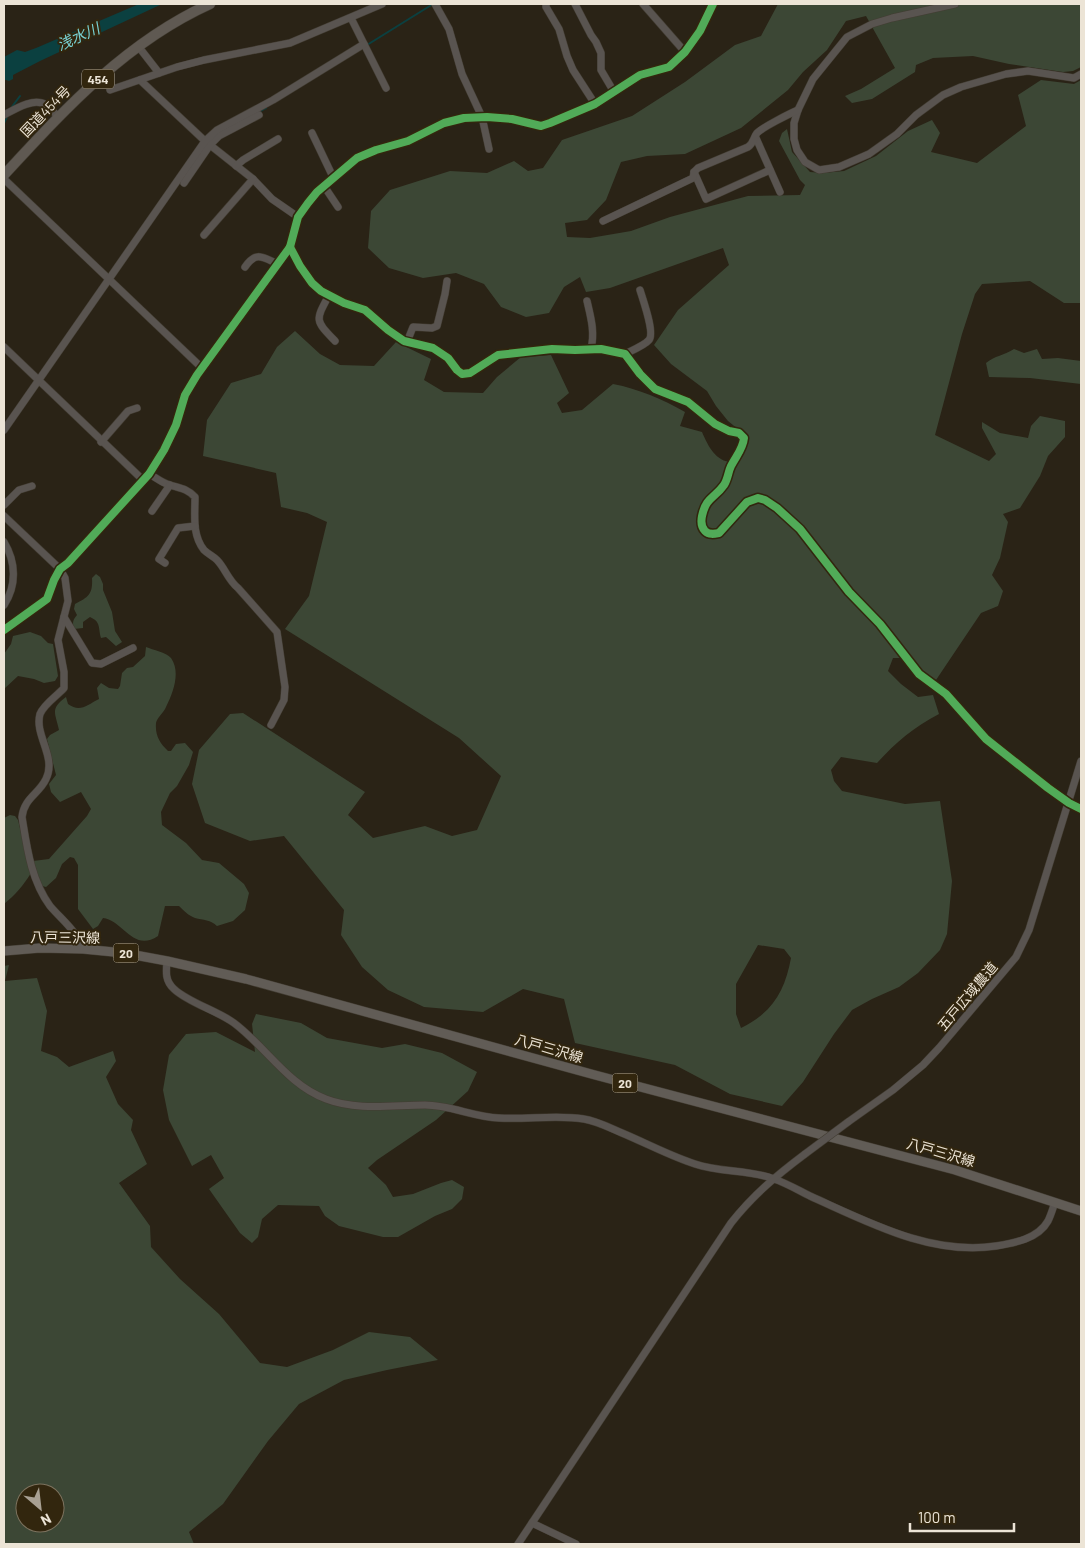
<svg xmlns="http://www.w3.org/2000/svg" width="1085" height="1548" font-family="Barlow,'Noto Sans JP',sans-serif">
<style>
.green{fill:#3c4735;fill-rule:evenodd}
.water{fill:#0b4040}
.lines{fill:none;stroke-linecap:round;stroke-linejoin:round}
.stream{stroke:#0b4040;stroke-width:2}
.minor-casing{stroke:#433d33;stroke-width:8}
.major-casing{stroke:#433d33;stroke-width:10}
.highway-casing{stroke:#433d33;stroke-width:11}
.minor{stroke:#595450;stroke-width:7}
.major{stroke:#615c56;stroke-width:9}
.highway{stroke:#5f5952;stroke-width:10}
.minor-bridge-casing{stroke:#433d33;stroke-width:8;stroke-linecap:butt}
.minor-bridge{stroke:#595450;stroke-width:7}
.cycleway-casing{stroke:#32260e;stroke-width:11}
.cycleway{stroke:#51ab58;stroke-width:8}
.labels{text-anchor:middle;dominant-baseline:central;stroke-width:4;stroke-linejoin:round;paint-order:stroke}
.shield{fill:#32260e;stroke:#b4ab9a;stroke-width:1}
.shield-label{font-size:12px;font-weight:bold;fill:#ece4d6}
.street-label{font-size:14px;fill:#ece4d6;stroke:#32260e}
.water-label{font-size:15px;font-style:italic;fill:#78d1d3;stroke:#32260e}
</style>
<rect width="100%" height="100%" fill="#2a2316"/>
<g class="green">
<path d="M778,4H1081V67L1073,71L1063,72L1009,64L973,56L933,58L916,65L915,72L872,99L852,103L845,96L861,89L895,68L866,16L846,21L827,50L803,72L788,90L741,128L685,154L647,156L621,162L606,200L587,220L565,223L567,237L590,238L631,231L670,217L748,196L800,195L805,185L800,180L779,141L782,133L787,129L792,152L810,172L823,173L844,171L876,156L908,131L932,120L940,133L931,152L977,163L1026,126L1018,95L1041,80L1074,84L1081,80V303H1064L1030,281L982,284L975,294L962,334L935,435L989,461L996,454L982,428V422L1000,433L1028,438L1031,426L1040,416L1065,421V437L1048,456L1040,476L1020,508L1003,514L1008,522L1000,558L992,575L1003,591L998,606L981,613L936,680L901,658H893L888,671L901,684L918,697L933,695L939,714C914,727 896,742 877,763L841,757L831,770L834,781L842,791L905,804L940,801L952,881L947,934L940,950L918,973L899,987L872,999L852,1010L834,1034L803,1082L782,1106L730,1094L675,1065L575,1043L564,999L523,989L483,1012L424,1007L388,990L362,967L341,935L344,910L284,836L250,841L205,823L192,784L199,750L230,714L243,713L365,792L348,815L373,838L425,826L452,836L477,830L501,776L459,738L285,629L309,596L327,522L307,513L281,507L276,473L203,456L207,420L231,383L261,374L277,347L295,331L320,354L340,365L374,366L396,342L431,359L424,380L444,392L483,393L497,377L521,357L551,355L569,393L557,403L562,413L582,410L613,384C639,389 662,399 685,412L680,426L702,432C708,446 716,462 732,462L742,453L749,438L728,421L716,406L707,391L671,364L654,345L678,310L729,265L723,248L610,288L586,292L580,277L564,287L549,313L526,317L501,307L484,284L456,273L423,278L389,268L368,248L371,211L390,190L450,171L487,173L514,161L528,171L543,168L562,140L632,116L685,82L735,45L761,36ZM758,945L784,949L791,958C785,991 772,1013 741,1028L736,1014V984Z"/>
<path d="M1014,349L1024,353L1037,349L1042,359L1058,358L1081,361V384L1030,378L989,377L986,363C994,356 1005,355 1014,349Z"/>
<path d="M96,574L100,577L103,584V590L112,612L115,631L122,642L116,646L106,637L101,638C98,627 101,622 90,617L83,622V628L74,629C72,622 73,620 77,615L74,609L75,604C88,597 93,595 92,578Z"/>
<path d="M30,632L41,636L48,643L53,644L58,676L55,681L44,683L34,679L18,676L4,689V654L11,644L13,636Z"/>
<path d="M146,647C153,650 166,652 171,658C181,672 173,693 166,707C164,712 157,718 156,723C155,736 160,743 168,751H171L176,744L185,743L193,752L189,765L177,786L170,793L161,812L162,825L186,843L202,860L219,863L244,884L249,893L245,910L233,921L217,926C211,920 203,920 195,918C189,916 183,910 179,906H165L158,936C133,953 123,920 103,918L98,926L93,929L78,909V865L74,858L70,857L62,864L56,878L46,887L42,886L35,871L33,861L49,859L87,816L91,809L81,792L60,802L51,792L49,784L56,775L47,739L50,735L59,730C55,712 50,709 66,697L68,704C80,713 87,705 99,699L97,688L101,683L109,688L118,689L120,686L122,673L127,668L133,667L145,656Z"/>
<path d="M10,815L15,816L18,820L31,873C23,886 15,895 4,904V818Z"/>
<path d="M9,965L5,981L37,978L47,1011L41,1051L57,1057L69,1067L113,1051L116,1061L106,1077L118,1104L133,1120L131,1130L147,1164L119,1183L150,1226L151,1247L180,1279L219,1314L260,1363L287,1367L333,1350L369,1332L410,1337L438,1360L387,1370L344,1380L299,1404L268,1441L223,1504L189,1532L194,1544H4V966ZM25,1493H55V1523H25Z"/>
<path d="M256,1014L301,1023L327,1038L382,1048L405,1044L442,1053L477,1072L468,1091L436,1120L377,1160L368,1168L386,1185L393,1197L413,1194L441,1183L452,1180L464,1187L462,1199L452,1209L435,1216L398,1237H383L339,1226L325,1216L319,1206L278,1205L262,1219L258,1237L252,1243L240,1233L209,1189L224,1178L211,1155L192,1166L169,1120L163,1090L169,1055L186,1034L216,1032L255,1052L252,1024Z"/>
</g>
<path class="water" d="M139,4H162L40,61L13,75V79L9,81L6,80H4V57L17,50L25,52L36,48Z"/>
<g class="lines">
<g class="stream">
<path d="M367,45L433,4"/>
<path d="M11,108L20,96"/>
<path d="M257,113L266,108"/>
<path d="M4,123L7,117"/>
</g>
<defs>
<g id="minor">
<path d="M435,4L449,29L462,74L482,117L489,149"/>
<path d="M546,4V7L559,29L567,56L573,70L595,104"/>
<path d="M575,4L591,35L596,42L601,53V70L614,92"/>
<path d="M643,4L685,52"/>
<path d="M955,4L892,18L872,24L847,37L813,79L798,110L794,123V139L797,150L805,162L819,170L839,167L869,154L897,134L916,115L943,95L961,87L1006,74L1028,71L1074,78L1081,74"/>
<path d="M351,18L386,88"/>
<path d="M138,46L159,73"/>
<path d="M140,80L205,141L253,179L272,199L298,217"/>
<path d="M110,90L177,67L204,60L290,43L382,4"/>
<path d="M4,115C15,109 34,97 46,105C50,108 54,113 58,116"/>
<path d="M312,133L333,177"/>
<path d="M756,138L780,192"/>
<path d="M236,166L243,160L278,139"/>
<path d="M694,172L706,199L770,170"/>
<path d="M4,179L202,368"/>
<path d="M184,183L210,145L219,136L259,115"/>
<path d="M324,186L338,207"/>
<path d="M603,221L693,178L694,172L698,168L748,147C754,143 753,138 757,133C763,127 789,114 798,110"/>
<path d="M204,235L253,179"/>
<path d="M290,247L300,266L312,283L321,291L344,303L365,310L388,330L404,341L433,348L448,358L457,370L462,374L470,373L498,355L552,349L575,350L601,349L625,354L640,374L655,389L688,402L715,424L729,431L739,433L744,438C743,449 736,456 731,466C728,472 728,479 724,485C715,498 706,497 702,516C701,521 701,527 705,531C709,535 714,534 719,533L747,502L758,498L765,500L777,508L800,529L849,592L880,624L919,674L946,694L986,739L1048,788L1069,803L1081,809"/>
<path d="M245,267C256,251 262,257 278,264"/>
<path d="M329,295C315,321 315,320 335,341"/>
<path d="M587,301C591,318 595,332 591,349"/>
<path d="M407,342L413,327L432,328L437,326L445,294L447,281"/>
<path d="M4,347L144,481"/>
<path d="M625,354C631,351 645,345 649,340C655,333 643,300 640,290"/>
<path d="M4,430L205,141L217,130L273,100L364,44"/>
<path d="M101,442L128,411L137,408"/>
<path d="M149,474C155,477 161,482 167,484C178,488 187,488 195,497C195,516 192,535 204,550C208,554 213,556 217,560C225,568 228,580 238,588L277,632L285,687L284,700L271,725"/>
<path d="M4,505L19,490L32,486"/>
<path d="M152,511L170,485"/>
<path d="M4,516L60,569L65,578L68,601L58,640L64,672V688C57,696 44,704 40,714C34,735 57,757 46,779C39,794 24,798 22,817C27,848 31,880 50,906C62,920 76,930 83,949"/>
<path d="M4,542C16,562 17,585 4,605"/>
<path d="M165,563L159,559L178,528L195,526"/>
<path d="M64,617L92,663L101,664L133,648"/>
<path d="M4,630L47,599L54,580L60,569L68,563L149,474L164,450L176,425L185,395L197,375L290,247L298,217L308,203L317,192L357,158L376,150L408,141L444,123L464,118L487,117L512,119L541,126L550,123L595,104L640,75L669,67L685,52L700,31L713,4"/>
<path d="M167,961C166,972 165,981 174,989C189,1003 216,1010 234,1023C266,1047 288,1085 326,1099C357,1111 393,1105 425,1105C450,1105 474,1117 499,1118C527,1120 556,1114 584,1119C597,1121 610,1128 622,1133C646,1143 670,1156 695,1164C721,1173 749,1169 774,1179C786,1183 798,1190 810,1196C868,1222 931,1256 996,1246C1014,1243 1038,1239 1048,1221C1051,1215 1053,1208 1055,1202"/>
<path d="M848,1122L893,1090L923,1065L939,1048L1016,957L1029,930L1081,761"/>
<path d="M532,1523L576,1544"/>
<path d="M518,1544L731,1223C753,1195 777,1175 805,1154"/>
</g>
<path id="major" d="M4,951L40,948L83,949L124,953L167,961L246,979L595,1075L955,1170L1081,1211"/>
<path id="highway" d="M4,175C65,109 126,42 210,4"/>
</defs>
<use href="#minor" class="minor-casing"/>
<use href="#major" class="major-casing"/>
<use href="#highway" class="highway-casing"/>
<use href="#minor" class="minor"/>
<use href="#major" class="major"/>
<use href="#highway" class="highway"/>
<defs>
<path id="minor-bridge" d="M805,1154L848,1122"/>
</defs>
<use href="#minor-bridge" class="minor-bridge-casing"/>
<use href="#minor-bridge" class="minor-bridge"/>
<defs>
<g id="cycleway">
<path d="M290,247L300,266L312,283L321,291L344,303L365,310L388,330L404,341L433,348L448,358L457,370L462,374L470,373L498,355L552,349L575,350L601,349L625,354L640,374L655,389L688,402L715,424L729,431L739,433L744,438C743,449 736,456 731,466C728,472 728,479 724,485C715,498 706,497 702,516C701,521 701,527 705,531C709,535 714,534 719,533L747,502L758,498L765,500L777,508L800,529L849,592L880,624L919,674L946,694L986,739L1048,788L1069,803L1081,809"/>
<path d="M4,630L47,599L54,580L60,569L68,563L149,474L164,450L176,425L185,395L197,375L290,247L298,217L308,203L317,192L357,158L376,150L408,141L444,123L464,118L487,117L512,119L541,126L550,123L595,104L640,75L669,67L685,52L700,31L713,4"/>
</g>
</defs>
<use href="#cycleway" class="cycleway-casing"/>
<use href="#cycleway" class="cycleway"/>
</g>
<g class="labels">
<g class="shield">
<rect x="82" y="69.5" width="32" height="19" rx="4"/>
<rect x="113.5" y="943.5" width="25" height="19" rx="4"/>
<rect x="612.5" y="1073.5" width="25" height="19" rx="4"/>
</g>
<g class="shield-label">
<text x="98" y="79">454</text>
<text x="126" y="953">20</text>
<text x="625" y="1083">20</text>
</g>
<g class="street-label">
<text transform="translate(45 111) rotate(-46)">国道454号</text>
<text transform="translate(65 937) rotate(1)">八戸三沢線</text>
<text transform="translate(967 996) rotate(-50)">五戸広域農道</text>
<text transform="translate(549 1048) rotate(16)">八戸三沢線</text>
<text transform="translate(941 1152) rotate(16)">八戸三沢線</text>
</g>
<g class="water-label">
<text transform="translate(78 36) rotate(-24)">浅水川</text>
</g>
</g>
<rect width="1085" height="1548" fill="none" stroke="#ece4d6" stroke-width="10"/>
<g transform="translate(40 1508) rotate(152)"><circle r="24" fill="#32260e" stroke="#7c725e"/>
<path d="M0-4L9 19L0 12L-9 19Z" fill="#a8a093"/>
<text y="-8" font-size="14" font-weight="bold" text-anchor="middle" fill="#ece4d6">N</text>
</g>
<path d="M910 1523v8h104v-8" fill="none" stroke="#ece4d6" stroke-width="2.5"/>
<text x="918" y="1523" font-size="15" fill="#ece4d6" stroke="#32260e" stroke-width="4" paint-order="stroke">100 m</text>
</svg>
